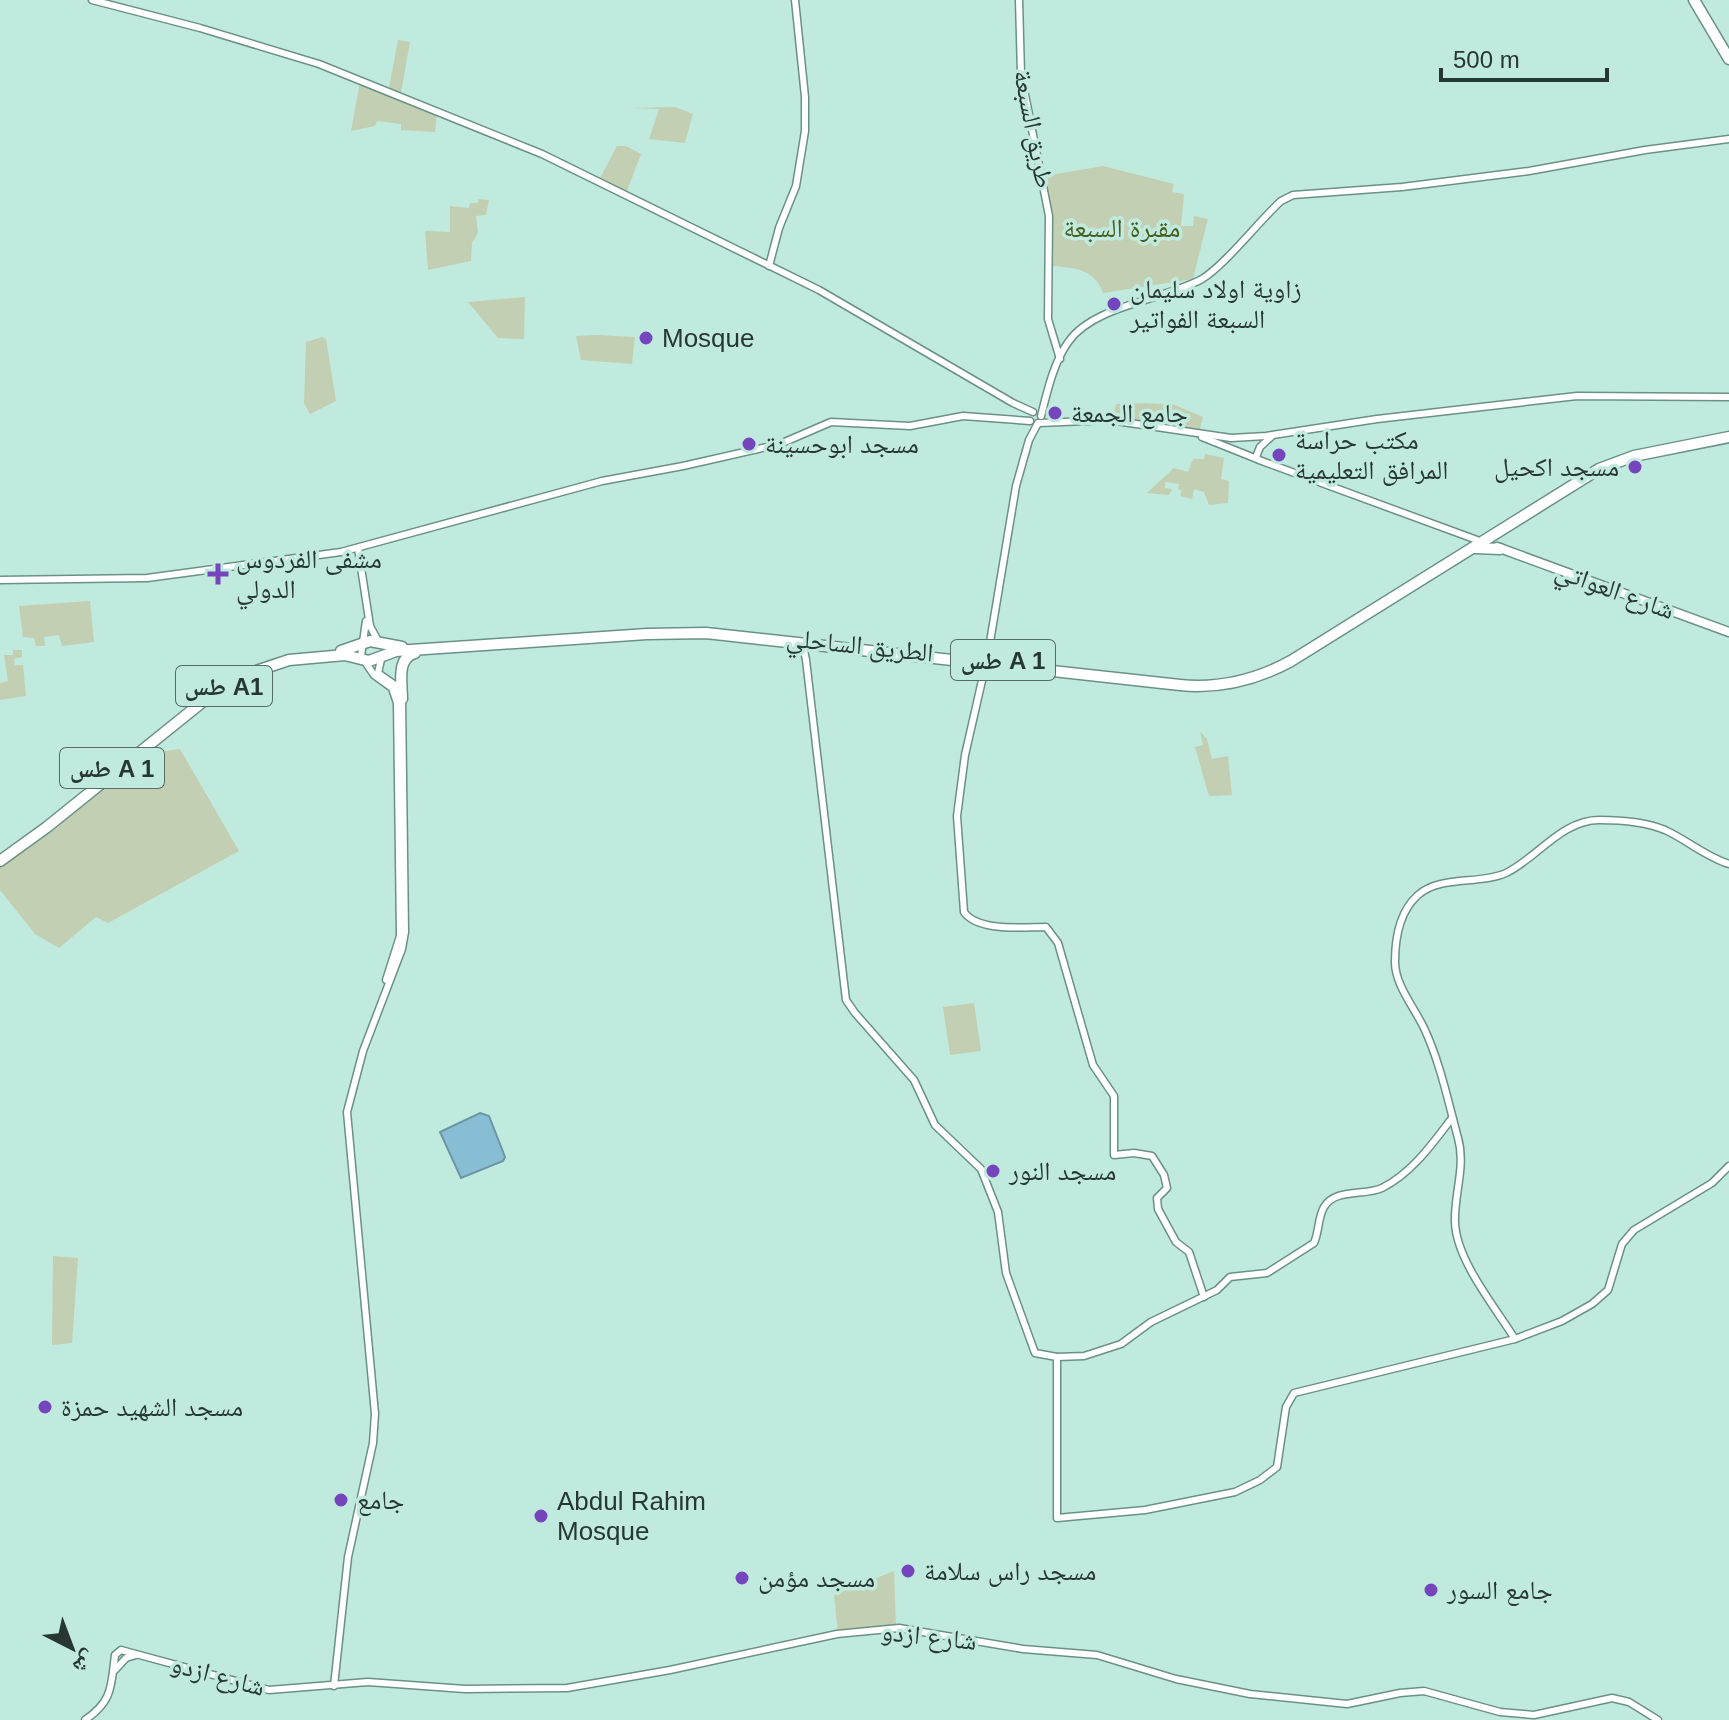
<svg xmlns="http://www.w3.org/2000/svg" width="1729" height="1720" font-family="Helvetica,'Noto Naskh Arabic',sans-serif">
<style>
.green{fill:#c2cfb2}
.water{fill:#88bed4;stroke:#6b96a4;stroke-width:2}
.lines{fill:none;stroke-linecap:round;stroke-linejoin:round}
.secondary-casing{stroke:#6a9186;stroke-width:9}
.primary-casing{stroke:#6a9186;stroke-width:11}
.highway-casing{stroke:#6a9186;stroke-width:13}
.secondary{stroke:#fff;stroke-width:6}
.primary{stroke:#fff;stroke-width:8}
.highway{stroke:#fff;stroke-width:10}
.poi-dot{fill:#7445bd;stroke:#c1eade;stroke-width:3}
.labels{text-anchor:middle;dominant-baseline:central;stroke-width:7;stroke-linejoin:round;paint-order:stroke}
.shield{fill:#c1eade;stroke:#556d66;stroke-width:2}
.shield-label{font-size:24px;font-weight:bold;fill:#273833}
.street-label{font-size:26px;fill:#273833;stroke:#c1eade}
.park-label{font-size:26px;fill:#475e1f;stroke:#c1eade}
.poi-label{font-size:26px;fill:#273833;stroke:#c1eade;text-anchor:start}
</style>
<rect width="100%" height="100%" fill="#c1eade"/>
<g class="green">
<path d="M398 40 410 42 401 93 389 88Z"/>
<path d="M360 82 437 113 435 132 401 130V124L377 121 375 126 351 131Z"/>
<path d="M675 107 693 114 685 143 649 139 659 109 630 108Z"/>
<path d="M617 146H626L641 154 627 191 599 180Z"/>
<path d="M1103 166 1174 184 1172 192 1184 194 1181 226H1193L1194 216 1208 219 1193 279 1103 293C1095 269 1075 268 1052 266L1044 176Z"/>
<path d="M478 199 489 200 486 215 476 216 478 233 472 243 471 261 428 270 425 231 450 232V206L469 208 470 203H478Z"/>
<path d="M525 297 524 339 498 338 468 302Z"/>
<path d="M598 335 635 337 632 364 581 360 576 336Z"/>
<path d="M322 337 326 339 336 401 310 414 304 403 306 342Z"/>
<path d="M1145 403 1175 405 1203 417 1199 432 1113 418 1116 404Z"/>
<path d="M1205 454 1224 458 1221 479 1229 481 1228 503 1209 505 1204 492 1194 489 1192 499 1180 496 1182 491 1178 489 1179 484 1165 482V488L1172 489 1169 495 1147 493 1174 468 1188 472 1193 459H1204Z"/>
<path d="M90 601 94 642 62 646 59 635 44 637 45 646H36L34 638 23 637 19 606Z"/>
<path d="M13 650H22V657L14 659 15 665H23L26 696 0 700V683L8 681 4 655H13Z"/>
<path d="M1200 732 1207 739 1212 759 1228 756 1232 795 1209 796 1195 747 1203 745Z"/>
<path d="M180 749 239 851 108 923 96 917 59 948 35 934 0 890V868L152 753Z"/>
<path d="M974 1003 981 1051 950 1055 943 1007Z"/>
<path d="M53 1256 78 1258 72 1343 52 1345Z"/>
<path d="M894 1571 896 1626 862 1628 838 1633 834 1595Z"/>
</g>
<path class="water" d="M480 1113 489 1116 505 1157 503 1161 461 1178 440 1132Z"/>
<g class="lines">
<g class="secondary-casing">
<g id="secondary">
<path d="M92 0 200 28 319 64 542 154 819 290 1013 403 1033 412"/>
<path d="M1019 0 1021 74 1049 216 1048 319 1060 359"/>
<path d="M769 266 779 228 796 186 805 131V97L795 0"/>
<path d="M1041 416C1047 392 1054 361 1069 341 1095 305 1164 300 1202 279 1225 265 1259 221 1281 201L1293 195 1402 187 1529 171 1645 150 1729 139"/>
<path d="M1039 423 1109 420 1231 438 1266 436 1377 419 1577 396 1729 397"/>
<path d="M1272 436 1260 447 1256 457 1259 460 1477 540"/>
<path d="M1202 437 1257 459"/>
<path d="M358 548 370 626 378 641"/>
<path d="M0 580 147 578 341 552 602 481 683 466 780 444 831 422 910 426 963 416 1030 421"/>
<path d="M366 621 361 656 374 675 392 688 397 703 400 936 386 980"/>
<path d="M799 645 804 650 806 660 846 1000 855 1013 914 1080 935 1125 981 1169 998 1212 1006 1273 1035 1353 1057 1357V1518L1145 1510 1235 1492 1260 1480 1277 1467 1286 1407 1294 1393 1515 1339 1562 1321 1592 1304 1608 1290 1622 1244 1634 1230 1712 1183 1729 1166"/>
<path d="M989 648 1016 486 1029 440 1038 423"/>
<path d="M986 663 965 755 957 816 964 912C978 932 1023 927 1046 927L1058 943 1093 1065 1114 1096V1155L1134 1153 1152 1156 1164 1175 1167 1188 1157 1198 1158 1209 1176 1242 1189 1252 1204 1297"/>
<path d="M1515 1339C1495 1307 1456 1260 1455 1222 1454 1193 1466 1167 1458 1138 1448 1101 1440 1062 1424 1028 1414 1007 1395 985 1395 962 1395 938 1400 911 1418 895 1441 875 1479 885 1506 873 1537 858 1562 820 1599 820 1620 820 1646 822 1665 830 1687 840 1706 857 1729 864"/>
<path d="M1057 1357 1084 1356 1121 1344 1151 1322 1217 1290 1230 1277 1267 1273 1314 1243C1319 1232 1318 1217 1324 1207 1335 1188 1365 1196 1382 1188 1412 1173 1433 1143 1452 1118"/>
<path d="M115 1670 126 1658 136 1655"/>
<path d="M334 1686 348 1557 373 1443 375 1414 347 1112 363 1051 402 949 405 932 402 699 395 685 378 673 382 655"/>
<path d="M85 1720C113 1701 111 1686 115 1655L121 1650 269 1690 368 1682 465 1689 567 1688 670 1670 837 1634 899 1628 1023 1649 1097 1655 1176 1679 1250 1694 1347 1704 1400 1693 1424 1691 1500 1712 1534 1715 1612 1698 1629 1702 1658 1720"/>
</g>
</g>
<g class="primary-casing">
<path id="primary" d="M1497 547 1729 632"/>
</g>
<g class="highway-casing">
<g id="highway">
<path d="M1694 0 1729 59"/>
<path d="M1476 548 1500 549"/>
<path d="M989 646 991 653 1001 660"/>
<path d="M341 651 370 641 402 647"/>
<path d="M970 656 981 653 987 646"/>
<path d="M402 699C402 683 396 658 415 653"/>
<path d="M0 861 47 827 211 695 244 675 289 660 345 655 369 661 396 651 647 634 706 633 1180 685C1220 689 1256 680 1291 661L1599 469 1634 456 1729 437"/>
</g>
</g>
<use href="#secondary" class="secondary"/>
<use href="#primary" class="primary"/>
<use href="#highway" class="highway"/>
</g>
<g class="poi-dot">
<circle cx="1114" cy="304" r="8"/>
<circle cx="646" cy="338" r="8"/>
<circle cx="1055" cy="413" r="8"/>
<circle cx="749" cy="444" r="8"/>
<circle cx="1279" cy="455" r="8"/>
<circle cx="1635" cy="467" r="8"/>
<path d="M214 562h8v8h8v8h-8v8h-8v-8h-8v-8h8z"/>
<circle cx="993" cy="1171" r="8"/>
<circle cx="45" cy="1407" r="8"/>
<circle cx="341" cy="1500" r="8"/>
<circle cx="541" cy="1516" r="8"/>
<circle cx="908" cy="1571" r="8"/>
<circle cx="742" cy="1578" r="8"/>
<circle cx="1431" cy="1590" r="8"/>
</g>
<g class="labels">
<g class="shield">
<rect x="951" y="640" width="104" height="40" rx="6"/>
<rect x="176" y="666" width="96" height="40" rx="6"/>
<rect x="60" y="748" width="104" height="40" rx="6"/>
</g>
<g class="shield-label">
<text x="1003" y="660">طس A 1</text>
<text x="224" y="686">طس A1</text>
<text x="112" y="768">طس A 1</text>
</g>
<g class="street-label">
<text transform="translate(1034 129) rotate(79)">طريق السبعة</text>
<text transform="translate(1615 590) rotate(20)">شارع العواتي</text>
<text transform="translate(860 645) rotate(6)">الطريق الساحلي</text>
<text transform="translate(929 1636) rotate(6)">شارع ازدو</text>
<text transform="translate(218 1675) rotate(15)">شارع ازدو</text>
</g>
<g class="park-label">
<text x="1122" y="228">مقبرة السبعة</text>
</g>
<g class="poi-label">
<text x="1130" y="289">زاوية اولاد سليمان<tspan x="1130" dy="30">السبعة الفواتير</tspan></text>
<text x="662" y="338">Mosque</text>
<text x="1071" y="413">جامع الجمعة</text>
<text x="1295" y="440">مكتب حراسة<tspan x="1295" dy="30">المرافق التعليمية</tspan></text>
<text x="765" y="444">مسجد ابوحسينة</text>
<text x="1619" y="467" text-anchor="end">مسجد اكحيل</text>
<text x="236" y="559">مشفى الفردوس<tspan x="236" dy="30">الدولي</tspan></text>
<text x="1009" y="1171">مسجد النور</text>
<text x="61" y="1407">مسجد الشهيد حمزة</text>
<text x="357" y="1500">جامع</text>
<text x="557" y="1501">Abdul Rahim<tspan x="557" dy="30">Mosque</tspan></text>
<text x="924" y="1571">مسجد راس سلامة</text>
<text x="758" y="1578">مسجد مؤمن</text>
<text x="1447" y="1590">جامع السور</text>
</g>
</g>
<g transform="translate(72 1648) rotate(138)" stroke="#c1eade" stroke-width="6" paint-order="stroke">
<path d="M0-6L14 30L0 20L-14 30Z" fill="#273833"/>
<text y="-12" font-size="22" font-weight="bold" text-anchor="middle" fill="#273833">ش</text>
</g>
<path d="M1441 68v12h166v-12" fill="none" stroke="#273833" stroke-width="4"/>
<text x="1453" y="68" font-size="24" fill="#273833" stroke="#c1eade" stroke-width="6" paint-order="stroke">500 m</text>
</svg>
